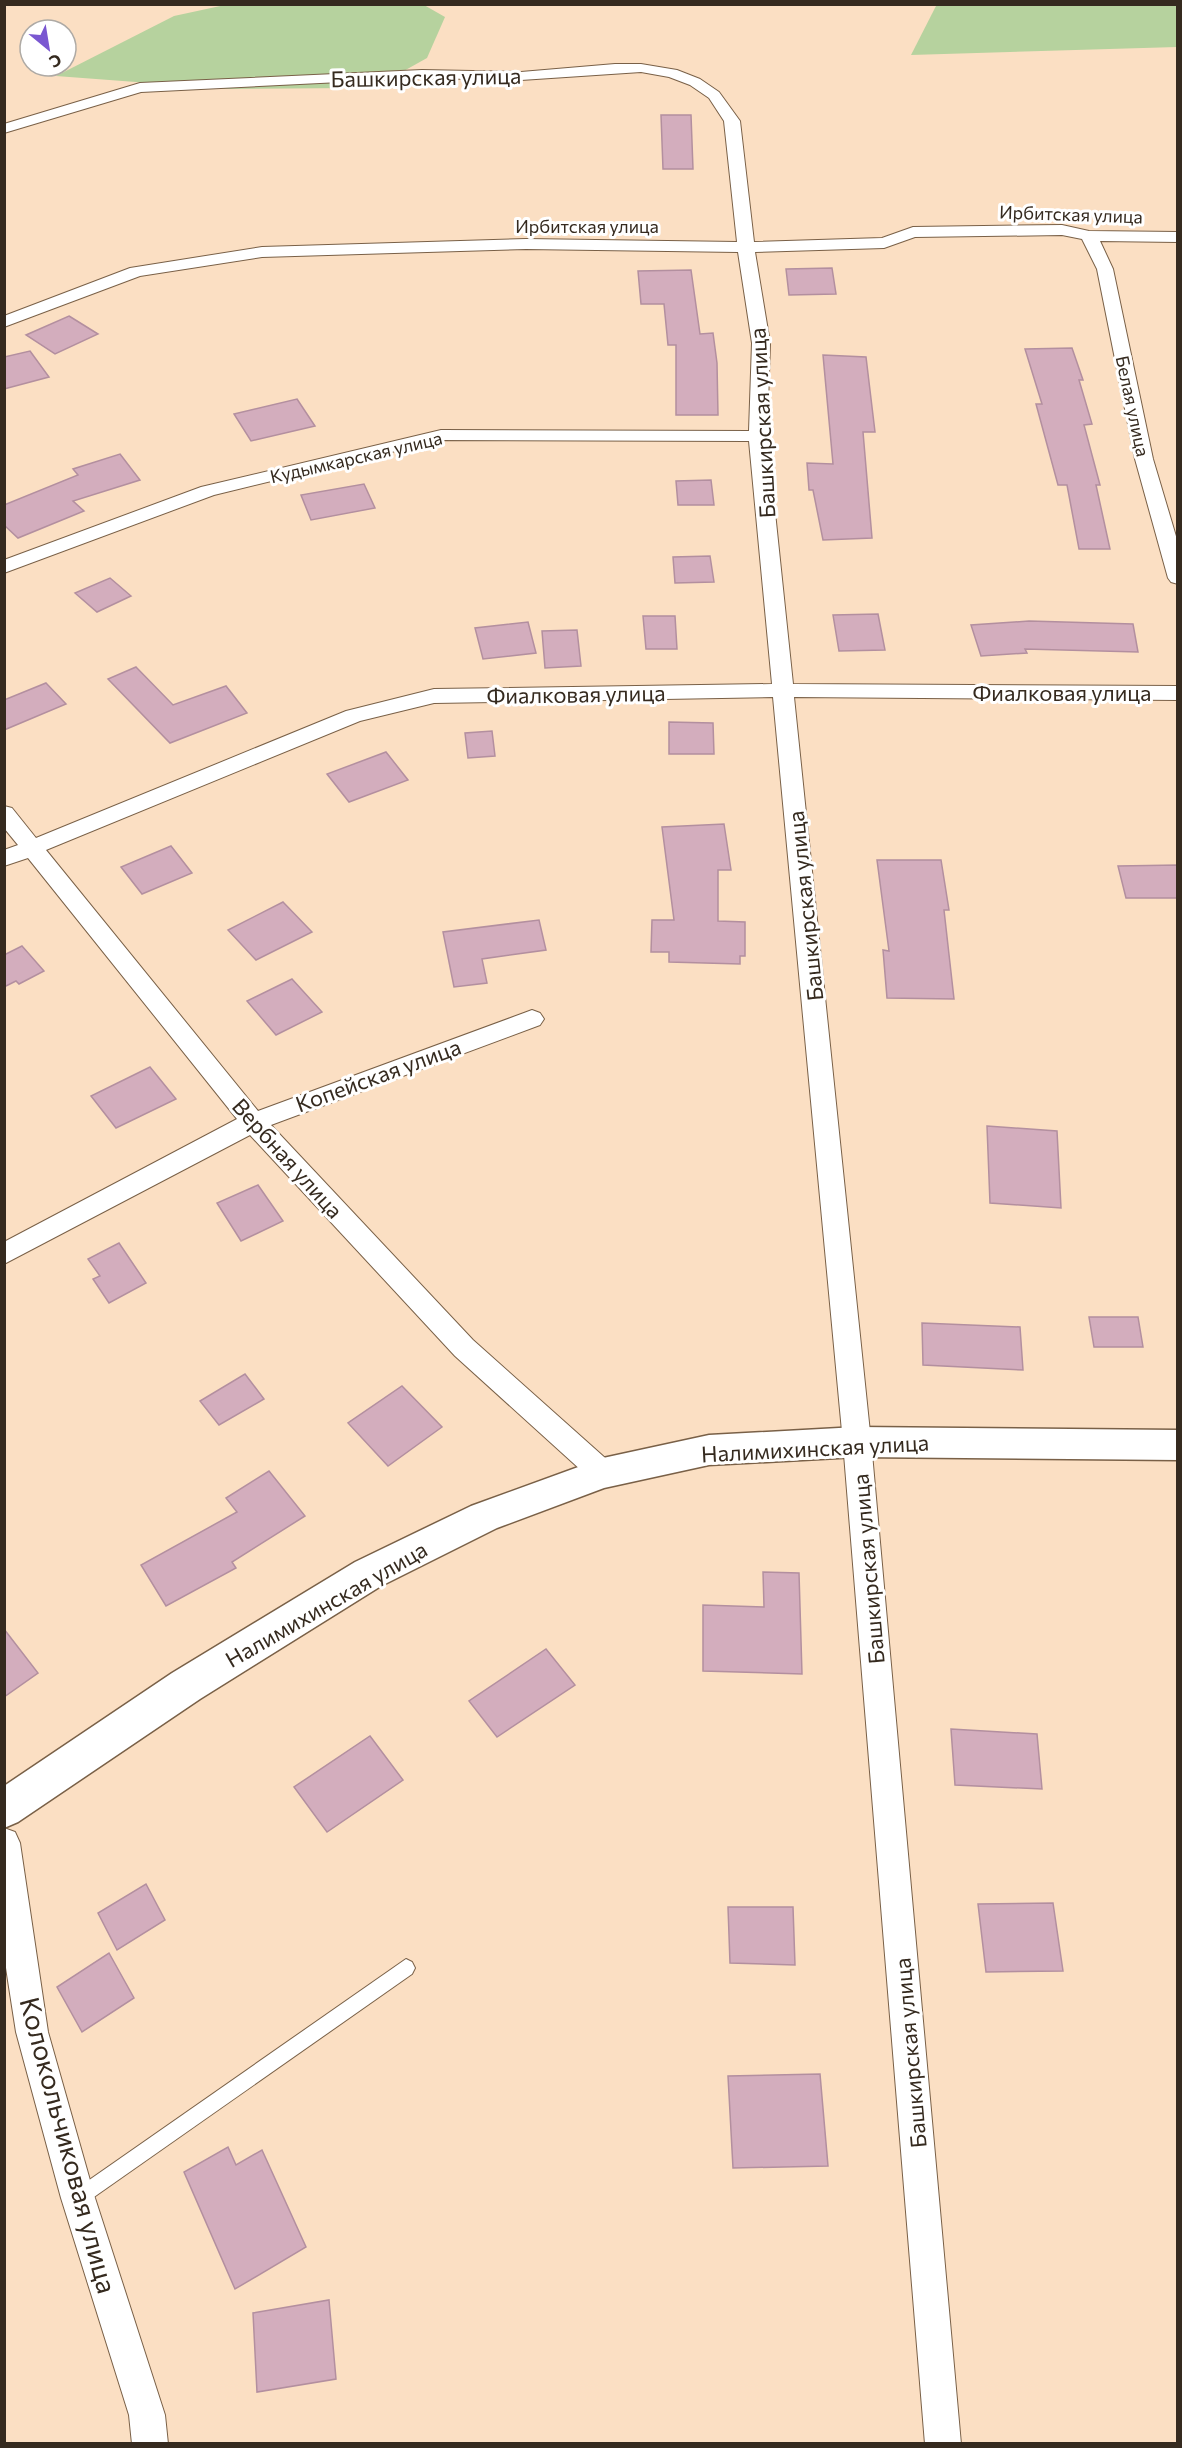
<svg xmlns="http://www.w3.org/2000/svg" width="1182" height="2448" font-family="Commissioner,sans-serif">
<style>
.green{fill:#b6d29e}
.building{fill:#d3adbd;stroke:#b38f9f;stroke-width:1.5}
.lines{fill:none;stroke-linecap:round;stroke-linejoin:round}
.service-casing{stroke:#796047;stroke-width:2}
.minor-casing{stroke:#796047;stroke-width:2}
.tertiary-casing{stroke:#796047;stroke-width:3}
.service{fill:#fff;fill-rule:evenodd}
.minor{fill:#fff;fill-rule:evenodd}
.tertiary{fill:#fff;fill-rule:evenodd}
.labels{text-anchor:middle;dominant-baseline:central;stroke-width:6;stroke-linejoin:round;paint-order:stroke}
.far-street-label{font-size:18px;fill:#352a1f;stroke:#fff}
.street-label{font-size:22px;fill:#352a1f;stroke:#fff}
.near-street-label{font-size:27px;fill:#352a1f;stroke:#fff}
</style>
<rect width="100%" height="100%" fill="#fbdfc3"/>
<g class="green">
<path d="M937 4 1177 5V47L911 55Z"/>
<path d="M225 5H424L445 17 427 58 393 77 352 88 229 89 56 76 174 16Z"/>
</g>
<g class="building">
<path d="M661 115H691L693 169H663Z"/>
<path d="M832 268 836 294 789 295 786 269Z"/>
<path d="M691 270 700 334 713 333 717 363 718 415H676V345H668L664 304H641L638 271Z"/>
<path d="M69 316 98 334 55 354 26 335Z"/>
<path d="M1072 348 1083 380H1079L1092 424 1084 425 1100 485H1096L1110 549H1079L1067 485H1058L1036 404H1042L1025 349Z"/>
<path d="M30 351 49 377 4 389V357Z"/>
<path d="M823 355 866 357 875 432H863L872 538 823 540 813 490H809L807 463 833 464Z"/>
<path d="M297 399 315 426 251 441 234 414Z"/>
<path d="M120 454 140 480 73 501 84 511 18 538 4 525V505L78 475 73 469Z"/>
<path d="M711 480 714 505H678L676 481Z"/>
<path d="M364 484 375 508 311 520 301 495Z"/>
<path d="M710 556 714 582 675 583 673 557Z"/>
<path d="M110 578 131 596 97 612 75 593Z"/>
<path d="M878 614 885 650 839 651 833 615Z"/>
<path d="M643 616H675L677 649H646Z"/>
<path d="M1029 621 1133 624 1138 652 1025 649 1027 653 981 656 971 625Z"/>
<path d="M528 622 536 653 483 659 475 628Z"/>
<path d="M577 630 581 666 545 668 542 631Z"/>
<path d="M136 667 173 705 226 686 247 713 170 743 108 679Z"/>
<path d="M46 683 66 704 4 730V700Z"/>
<path d="M669 722 713 723 714 754H669Z"/>
<path d="M492 731 495 756 468 758 465 733Z"/>
<path d="M386 752 408 780 349 802 327 774Z"/>
<path d="M724 824 731 870H718V921L745 922V956H740V964L669 962V952H651L652 920H674L662 827Z"/>
<path d="M171 846 192 873 142 894 121 867Z"/>
<path d="M877 860H941L949 910H944L954 999 887 998 883 950 889 951Z"/>
<path d="M1178 865V898H1126L1118 866Z"/>
<path d="M283 902 312 932 256 960 228 930Z"/>
<path d="M539 920 546 950 482 959 487 983 454 987 443 932Z"/>
<path d="M22 946 44 971 19 984 16 981 4 987V955Z"/>
<path d="M292 979 322 1012 276 1035 247 1001Z"/>
<path d="M150 1067 176 1099 116 1128 91 1096Z"/>
<path d="M987 1126 1057 1131 1061 1208 990 1203Z"/>
<path d="M258 1185 283 1221 241 1241 217 1203Z"/>
<path d="M119 1243 146 1283 109 1303 93 1279 100 1276 88 1259Z"/>
<path d="M1089 1317H1138L1143 1347H1094Z"/>
<path d="M922 1323 1020 1327 1023 1370 923 1365Z"/>
<path d="M245 1374 264 1399 219 1425 200 1401Z"/>
<path d="M402 1386 442 1427 388 1466 348 1423Z"/>
<path d="M269 1471 305 1516 232 1562 236 1568 166 1606 141 1565 237 1512 226 1498Z"/>
<path d="M763 1572 799 1573 802 1674 703 1671V1605L764 1607Z"/>
<path d="M4 1629 38 1673 4 1697Z"/>
<path d="M546 1649 575 1685 497 1737 469 1701Z"/>
<path d="M951 1729 1037 1734 1042 1789 955 1785Z"/>
<path d="M370 1736 403 1780 327 1832 294 1787Z"/>
<path d="M146 1884 165 1920 117 1950 98 1913Z"/>
<path d="M1053 1903 1063 1971 986 1972 978 1904Z"/>
<path d="M728 1907H793L795 1965 730 1963Z"/>
<path d="M109 1953 134 1998 82 2032 57 1987Z"/>
<path d="M820 2074 828 2166 733 2168 728 2076Z"/>
<path d="M228 2147 236 2165 262 2150 306 2247 235 2289 184 2172Z"/>
<path d="M329 2300 336 2379 257 2392 253 2313Z"/>
</g>
<g class="lines">
<g class="service-casing">
<path id="service" d="M406 1959 412 1962 415 1968 412 1974 84 2204 78 2207 72 2204 69 2198 72 2192Z"/>
</g>
<g class="minor-casing">
<g id="minor">
<path d="M615 64H641L677 70 700 79 719 92 740 121 754 242 882 238 913 227 1062 225 1089 231 1178 232V242L1100 241 1113 269 1153 459 1178 543V584L1171 582 1168 578 1135 459 1097 269 1082 239 1062 235 915 237 884 248 755 252 770 343 767 436 793 684 1178 686V700L794 697 871 1442 961 2444H925L843 1442 773 697 434 703 360 721 46 850 258 1111 524 1013 532 1010 540 1013 544 1019 540 1025 271 1125 473 1340 613 1465 617 1473 613 1481 603 1485 593 1481 455 1356 250 1135 4 1264V1242L237 1119 28 858 4 866V850L18 845 4 828V806L12 808 36 838 346 711 434 689 772 684 749 441 441 440 214 495 4 573V560L201 487 441 430 749 431 752 343 738 252 526 249 262 257 140 276 4 327V316L130 268 262 247 526 239 737 242 724 121 709 98 690 85 669 77 641 72 521 80 422 78 141 92 4 133V124L140 83 422 70 521 72Z"/>
<path d="M4 1828 15 1832 20 1843 48 2032 95 2198 165 2415 168 2444H132L129 2415 61 2198 16 2032 4 1955Z"/>
</g>
</g>
<g class="tertiary-casing">
<path id="tertiary" d="M857 1427 1178 1430V1460L857 1457 709 1465 604 1488 497 1528 381 1586 200 1699 18 1822 4 1828V1786L172 1673 355 1562 471 1506 603 1458 709 1435Z"/>
</g>
<use href="#service" class="service"/>
<use href="#minor" class="minor"/>
<use href="#tertiary" class="tertiary"/>
</g>
<g class="labels">
<g class="far-street-label">
<text transform="translate(1071 214) rotate(2)">Ирбитская улица</text>
<text x="587" y="226">Ирбитская улица</text>
<text transform="translate(1133 406) rotate(78)">Белая улица</text>
<text transform="translate(356 457) rotate(-13)">Кудымкарская улица</text>
</g>
<g class="street-label">
<text transform="translate(426 77) rotate(-1)">Башкирская улица</text>
<text transform="translate(762 423) rotate(-93)">Башкирская улица</text>
<text x="1062" y="692">Фиалковая улица</text>
<text transform="translate(576 694) rotate(-1)">Фиалковая улица</text>
<text transform="translate(805 906) rotate(-96)">Башкирская улица</text>
<text transform="translate(378 1075) rotate(-20)">Копейская улица</text>
<text transform="translate(288 1158) rotate(48)">Вербная улица</text>
<text transform="translate(815 1448) rotate(-3)">Налимихинская улица</text>
<text transform="translate(868 1569) rotate(-95)">Башкирская улица</text>
<text transform="translate(326 1604) rotate(-30)">Налимихинская улица</text>
<text transform="translate(910 2053) rotate(-95)">Башкирская улица</text>
</g>
<g class="near-street-label">
<text transform="translate(69 2145) rotate(75)">Колокольчиковая улица</text>
</g>
</g>
<rect width="1182" height="2448" fill="none" stroke="#352a1f" stroke-width="12"/>
<g transform="translate(48 48) rotate(150)"><circle r="28" fill="#ffffff" stroke="#aeaaa5" stroke-width="1.5"/>
<path d="M0-4.5L10 22L0 15L-10 22Z" fill="#7a57d1"/>
<text y="-9" font-size="16" font-weight="bold" text-anchor="middle" fill="#352a1f">С</text>
</g>
</svg>
